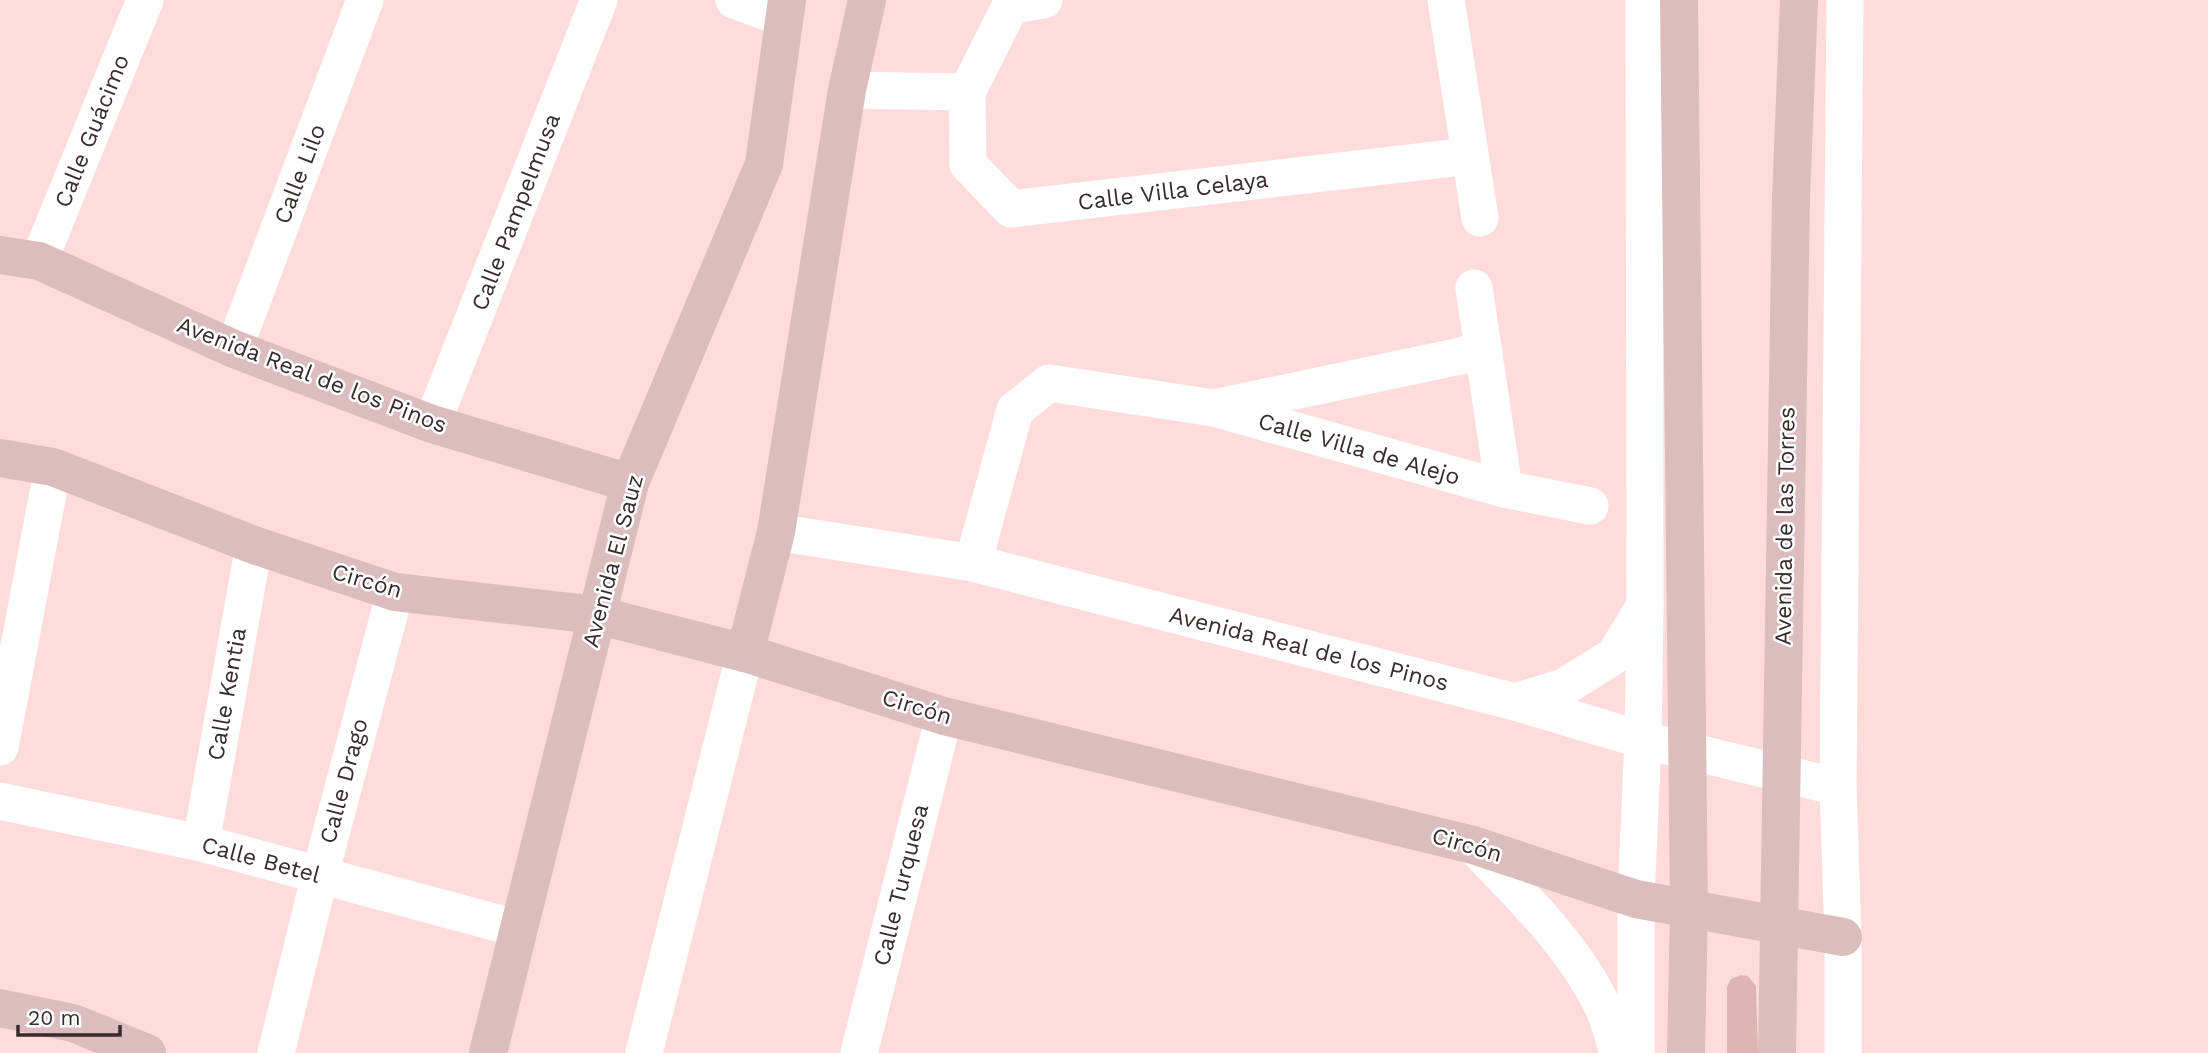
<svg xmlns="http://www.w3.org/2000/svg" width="2208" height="1053" font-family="'Work Sans',sans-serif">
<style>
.green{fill:#dfb4b5}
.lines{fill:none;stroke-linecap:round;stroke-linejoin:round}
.minor{stroke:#fff;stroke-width:37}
.major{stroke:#dcbdbe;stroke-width:38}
.labels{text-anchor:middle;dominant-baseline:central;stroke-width:5;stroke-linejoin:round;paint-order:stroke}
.street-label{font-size:23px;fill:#382b2b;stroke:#fff}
</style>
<rect width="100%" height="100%" fill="#fedcdc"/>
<path class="green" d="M1741 975 1748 976 1756 986 1758 1053H1727V987L1731 979Z"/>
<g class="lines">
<g class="minor">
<path d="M734 0 783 18"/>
<path d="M1044 0 1011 5 967 92 968 164 1011 209 1470 156"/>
<path d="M1446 0 1480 218"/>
<path d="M847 90 967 92"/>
<path d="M39 261 145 0"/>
<path d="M1474 288 1504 489"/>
<path d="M234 349 365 0"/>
<path d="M1218 407 1484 351"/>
<path d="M432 424 599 0"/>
<path d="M776 532 973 563 1515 702 1643 740 1838 787"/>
<path d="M973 563 1015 410 1049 383 1214 408 1504 489 1590 506"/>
<path d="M1515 702 1564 687 1614 656 1645 606"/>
<path d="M0 747 53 467"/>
<path d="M0 801 201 843 520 929"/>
<path d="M201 843 254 545"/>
<path d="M1473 845C1520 895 1573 944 1603 1007 1610 1022 1613 1038 1618 1053"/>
<path d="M276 1053 320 875 395 592"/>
<path d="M644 1053 745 653"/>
<path d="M859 1053 944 716"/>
<path d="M1636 1053V899L1643 740 1645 606 1644 0"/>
<path d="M1843 1053V937L1838 787 1845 0"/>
</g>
<g class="major">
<path d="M1679 0 1689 909 1686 1053"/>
<path d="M0 255 39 261 234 349 432 424 630 483"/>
<path d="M0 458 53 467 254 545 395 592 597 615 745 653 944 716 1473 845 1636 899 1843 937"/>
<path d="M745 653 776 532 847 90 867 0"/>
<path d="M0 1008 73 1023 147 1053"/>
<path d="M488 1053 630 483 764 164 787 0"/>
<path d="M1777 1053 1791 198 1799 0"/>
</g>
</g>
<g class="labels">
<g class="street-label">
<text transform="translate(92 131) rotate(-68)">Calle Guácimo</text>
<text transform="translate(300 174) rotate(-69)">Calle Lilo</text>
<text transform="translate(1173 191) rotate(-7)">Calle Villa Celaya</text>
<text transform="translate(516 212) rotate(-69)">Calle Pampelmusa</text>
<text transform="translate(312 375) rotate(21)">Avenida Real de los Pinos</text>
<text transform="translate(1359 449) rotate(16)">Calle Villa de Alejo</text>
<text transform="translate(1785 526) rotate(-89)">Avenida de las Torres</text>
<text transform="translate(613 561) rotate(-75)">Avenida El Sauz</text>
<text transform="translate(367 581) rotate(16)">Circón</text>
<text transform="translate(1309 649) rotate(14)">Avenida Real de los Pinos</text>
<text transform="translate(227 694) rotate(-80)">Calle Kentia</text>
<text transform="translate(917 707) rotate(17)">Circón</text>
<text transform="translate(344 781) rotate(-75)">Calle Drago</text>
<text transform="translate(1467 845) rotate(16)">Circón</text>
<text transform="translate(261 860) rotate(15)">Calle Betel</text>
<text transform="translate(901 885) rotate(-76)">Calle Turquesa</text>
</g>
</g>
<path d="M18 1025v10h102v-10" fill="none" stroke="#382b2b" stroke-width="3.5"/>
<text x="28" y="1025" font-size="21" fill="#382b2b" stroke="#ffffff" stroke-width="5" paint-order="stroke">20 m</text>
</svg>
